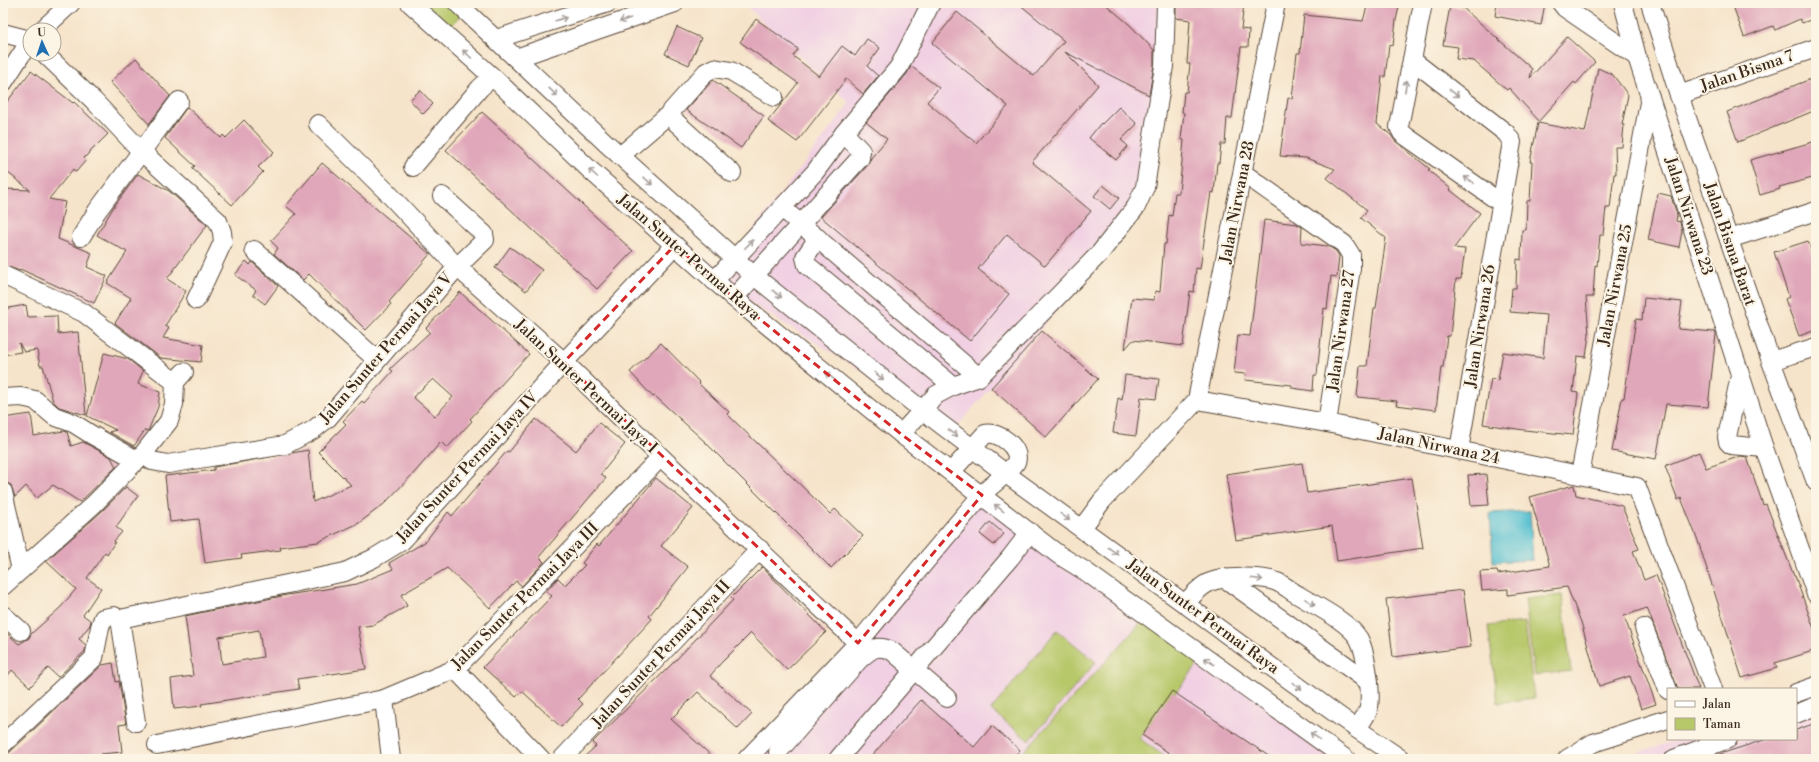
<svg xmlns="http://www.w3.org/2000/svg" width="1819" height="762" font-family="'Libre Bodoni',serif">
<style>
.built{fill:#f1d0e3}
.green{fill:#b7c86b;stroke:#797944}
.water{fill:#55c0d1;stroke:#487578}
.building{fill:#e0a7ba;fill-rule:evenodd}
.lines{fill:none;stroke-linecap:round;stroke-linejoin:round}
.minor-casing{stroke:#574638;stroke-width:20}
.minor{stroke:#fff;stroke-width:18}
.oneway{stroke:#a79f9a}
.marked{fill:none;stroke:#d62828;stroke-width:3;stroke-dasharray:8 5;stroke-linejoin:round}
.labels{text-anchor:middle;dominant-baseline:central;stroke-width:4;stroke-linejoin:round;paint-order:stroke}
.street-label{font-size:16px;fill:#3b2a1e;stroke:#fcf5e5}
</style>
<rect width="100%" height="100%" fill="#fcf5e5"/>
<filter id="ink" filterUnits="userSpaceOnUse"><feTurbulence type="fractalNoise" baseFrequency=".025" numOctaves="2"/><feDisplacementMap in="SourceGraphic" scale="8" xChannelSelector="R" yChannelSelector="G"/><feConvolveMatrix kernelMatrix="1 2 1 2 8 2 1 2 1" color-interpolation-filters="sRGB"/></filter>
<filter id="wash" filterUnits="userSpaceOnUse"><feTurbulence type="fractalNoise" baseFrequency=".012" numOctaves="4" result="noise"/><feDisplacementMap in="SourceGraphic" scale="16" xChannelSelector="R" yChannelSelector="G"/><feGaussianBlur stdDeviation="0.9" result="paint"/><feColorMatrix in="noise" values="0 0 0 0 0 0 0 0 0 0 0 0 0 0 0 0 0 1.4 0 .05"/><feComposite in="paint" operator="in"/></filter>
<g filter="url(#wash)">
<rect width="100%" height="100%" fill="#f6e4ca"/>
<g class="built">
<path d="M743 3H1173L1138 215 956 428 714 281 850 103Z"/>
<path d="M981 495 1347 759H747Z"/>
<path d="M1816 700V759H1618L1680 739H1796V705Z"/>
</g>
<g class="green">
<path d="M424 3H447L460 15 451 27Z"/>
<path d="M1562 595 1571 671 1534 675 1525 599Z"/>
<path d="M1147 616 1204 657 1139 738 1168 759H1017Z"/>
<path d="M1525 622 1534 698 1498 703 1488 626Z"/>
<path d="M1057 630 1096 662 1029 741 991 710Z"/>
</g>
<path class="water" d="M1530 511 1533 560 1493 562 1490 513Z"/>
<g id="blocks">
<g class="building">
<path d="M1018 3H1104L1130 25 1154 50V65L1149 95 1065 52 1098 85 1032 162 1091 211 1045 266 1007 234 978 269 1009 294 970 341 821 217 868 165 871 158 887 139 866 122 907 74 911 66 939 88 927 102 976 143 1008 106 932 43 957 12 1034 76 1064 41Z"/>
<path d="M1176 3H1244L1241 29 1249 30 1248 47H1241L1232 118H1227L1225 144H1221L1219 163H1217L1214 193 1211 192 1200 269 1196 268 1194 292 1190 291 1183 346 1133 340 1125 349 1132 298 1154 300 1155 291 1160 292 1164 244H1166L1169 215 1172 216 1175 193H1179L1184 140 1181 139 1184 113 1182 112 1184 92H1187L1190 64H1187L1190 20 1176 18Z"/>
<path d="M1368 3H1400L1396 20 1393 46 1389 45 1385 77 1382 76 1377 124 1391 135 1395 141 1430 169 1428 170 1451 189 1450 190 1480 213 1454 248 1465 249 1461 279H1456L1450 336H1447L1443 367H1441L1436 410 1396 405 1397 401 1357 397 1360 366H1367L1374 308H1376L1386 238 1361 218 1367 210 1327 178 1335 169 1306 158 1280 156 1288 98 1292 99 1297 53H1300L1304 15 1363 21Z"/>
<path d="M1497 3H1545L1541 25 1495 16Z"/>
<path d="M1732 3H1816V18L1802 23 1800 19 1775 30 1773 26 1744 37Z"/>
<path d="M1450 6 1463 8 1532 69 1530 78 1567 37 1595 62 1576 84 1574 82 1539 121 1509 88 1507 90 1474 61 1456 59 1458 47 1443 45Z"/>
<path d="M756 19 798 49 793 56 819 76 842 46 855 56 867 39 880 48 867 66 878 76 863 94 846 79 797 142 768 121 798 83 740 42Z"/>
<path d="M677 27 701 38 689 65 665 54Z"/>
<path d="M136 58 170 96 149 124 110 82Z"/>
<path d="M1598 68 1613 75 1628 95 1622 125H1624L1622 147H1615L1616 174H1614L1610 208H1606L1603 235H1600L1597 266 1595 265 1593 297H1586L1589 335 1586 357 1577 356 1573 392 1578 393 1573 435 1524 430 1483 424 1491 379 1498 380 1503 352 1543 358 1547 315 1510 312 1512 288H1516L1517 259 1521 260 1522 230H1526L1527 201H1530L1532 162H1530L1538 123 1585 132Z"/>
<path d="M31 71 73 103 74 102 108 134 84 158 86 160 76 172 73 169 49 199 65 202 58 239 92 253 87 267 107 276 94 303 20 269V271L3 265V189L30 190 3 169V107Z"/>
<path d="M1816 77V110L1738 142 1727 112Z"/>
<path d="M713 80 764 116 741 148 686 110Z"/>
<path d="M420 90 433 104 423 114 410 100Z"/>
<path d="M187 107 221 138 223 135 226 138 244 120 274 152 258 167 263 172 232 205 192 168 195 166 165 138Z"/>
<path d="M1119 107 1137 124 1121 140 1128 146 1116 160 1089 138 1101 123 1102 124Z"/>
<path d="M482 112 633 251 597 289 446 150Z"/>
<path d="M1816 141V177L1779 187 1780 189 1760 195 1750 160Z"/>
<path d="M322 163 430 254 389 302 391 304 366 330 309 274 303 280 274 254 278 248 271 241 296 214 286 206Z"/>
<path d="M138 174 169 191 207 225 167 279 186 291 165 326 169 328 163 338 203 345 201 362 161 358 115 323 131 298 107 283 127 252 97 235 113 208Z"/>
<path d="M1103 185 1119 198 1110 209 1094 196Z"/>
<path d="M1658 193 1671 196 1677 215 1676 221 1680 222 1682 231 1679 247 1648 240Z"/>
<path d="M1264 220 1297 224 1302 227 1301 243 1328 246 1336 251 1339 256 1337 277 1331 276 1327 309 1324 308 1317 375H1314L1313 391 1292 388V385L1245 380 1246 374 1234 373 1238 335 1250 336Z"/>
<path d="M1808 241 1816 263V330L1799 336 1785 299 1789 297 1774 252Z"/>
<path d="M510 247 542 270 526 291 495 268Z"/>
<path d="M246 261 250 265 252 262 278 286 265 304 253 295 256 290 235 275Z"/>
<path d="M460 292 529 354 470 419 472 421 447 448 441 442 415 472 384 504 359 523 318 542 280 547 281 550 241 555 242 558 205 563 199 519 170 522 165 476 214 470V467L308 450 313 502 351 485 318 452 346 424 343 421 362 401 364 403 393 371 390 369 430 332 426 328ZM433 379 453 397 435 416 413 397Z"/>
<path d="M1644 298 1682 302 1678 329 1715 332 1716 334 1708 407 1666 404 1656 459 1612 451 1622 398H1624L1636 319 1642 320Z"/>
<path d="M26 305 28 317 57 316 58 334 78 332 86 415 59 407 53 401 43 366H40L37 350 24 352 19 343 21 352 3 355V309Z"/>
<path d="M1042 331 1098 379 1046 437 991 388Z"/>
<path d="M661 343 700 383 699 384 729 412 727 414 814 498 830 514 835 509 863 536 831 568 704 441 655 396 653 397 630 372Z"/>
<path d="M104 353 128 359 143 371 138 384 160 392 158 407 148 431 145 430 134 446 109 432 116 430 87 416Z"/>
<path d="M1125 375 1159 379 1156 399 1141 397 1136 436 1113 433 1118 398 1122 400Z"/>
<path d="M31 414 34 436 64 431 67 432 71 446 83 442 111 457 116 467 80 502 53 485 37 498 26 486 15 497 11 485 5 482 3 418Z"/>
<path d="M536 419 576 451 599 423 625 444 601 474 606 478 539 557 544 562 522 586 516 581 490 608 447 568 401 595 407 606 373 625 358 627 366 669 297 679 299 689 201 704 202 706 174 709 171 679 193 676 185 616 287 595 357 584 393 569 389 563 425 542 448 512 452 516 507 451 509 452ZM259 630 263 657 222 664 219 637Z"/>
<path d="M1699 452 1706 468 1741 456 1747 457 1763 505 1766 504 1794 576H1795L1816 634V650L1775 663 1777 668 1742 678 1697 538 1681 498 1678 500 1665 466Z"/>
<path d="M1302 463 1307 493 1412 478 1423 548 1337 561 1332 526 1236 540 1226 474Z"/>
<path d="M1486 474 1489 505 1471 506 1468 475Z"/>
<path d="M656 478 693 508 661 546 688 567 649 616 652 619 578 699 583 704 561 727 522 691 516 697 483 667 552 596 546 591 558 578 565 585 585 565 582 563 597 544 599 546Z"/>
<path d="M1574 485 1576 495 1622 506 1639 549 1633 551 1644 580 1656 575 1699 689H1678L1647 608 1624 616 1656 704 1641 709 1630 676 1599 686 1581 622 1567 587 1508 595V589L1482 591 1480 572 1497 571 1498 574 1550 566 1530 497Z"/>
<path d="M126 487 138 496 116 527 122 532 114 541 115 542 107 554 105 552 87 578 101 588 83 615 91 621 90 625 79 639 86 645 85 651 58 677 48 668 30 687 12 670 3 681V630L19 644 29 638 31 634 61 607 76 589 46 561 101 512Z"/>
<path d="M990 522 1004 534 994 545 980 534Z"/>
<path d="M762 567 826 632 787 670 751 633 721 663 710 676 752 714 738 729 698 692 671 719 715 759H654L649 754 644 759H582L596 746 592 743 675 661 733 600 731 598Z"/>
<path d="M1463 590 1471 647 1393 657 1386 599Z"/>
<path d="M113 663 116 682 119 681 126 724 119 725 122 752 101 754 105 759H3V754L10 752 102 665Z"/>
<path d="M1172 691 1273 759H1178L1142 735Z"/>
<path d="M921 700 974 747 992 726 1020 750 1012 759H869Z"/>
<path d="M1816 723V759H1714V756L1767 739H1796V730Z"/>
</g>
</g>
</g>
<g filter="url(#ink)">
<use href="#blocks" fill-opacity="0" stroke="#574638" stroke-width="1"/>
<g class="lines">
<g class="minor-casing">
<g id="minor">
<path d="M410 3 496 80 589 169 734 298 901 434 1059 555 1085 571 1346 759"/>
<path d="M457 3 606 143 753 275 922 410 1005 473 1357 729 1401 759"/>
<path d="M1423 3 1399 127 1402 133 1407 137 1501 203"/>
<path d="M1561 3 1565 8 1637 57"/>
<path d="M1623 3 1637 57 1764 448 1816 594"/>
<path d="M1650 3 1679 95 1771 361 1816 482"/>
<path d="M42 30 71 3"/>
<path d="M3 33 30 40"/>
<path d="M496 39 608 3"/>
<path d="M45 54 94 101 141 151 218 221 222 232 223 242 196 300"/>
<path d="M516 58 675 3"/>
<path d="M1412 60 1506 133 1512 142 1459 450"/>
<path d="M3 83 30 41"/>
<path d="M1679 95 1816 48"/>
<path d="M668 115 732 173"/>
<path d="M318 124 387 192 457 267 564 362 661 457 858 643 747 759"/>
<path d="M620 156 668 115 706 72 714 68 731 71 774 97"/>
<path d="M413 167 480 88 492 77"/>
<path d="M1243 173 1344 244 1351 255V268L1327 423"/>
<path d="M782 208 979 377"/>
<path d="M81 237 97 211 179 101"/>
<path d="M818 238 805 257 807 265 953 386"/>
<path d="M1729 239 1816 211"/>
<path d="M254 250 377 360"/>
<path d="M3 275 84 313 175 382 184 372"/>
<path d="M714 281 815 172 844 133 899 67 931 3"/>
<path d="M734 298 860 158 861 151 844 133"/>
<path d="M1771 361 1816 347"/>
<path d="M1740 376 1727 437 1728 442 1731 445 1764 448"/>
<path d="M175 382 174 404 169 421 143 454 152 461 168 464 285 445 313 430 328 418 457 267 485 240 484 234 442 196"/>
<path d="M3 398 21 397 35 400 54 416 73 423 92 435 137 460"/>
<path d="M1197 400 1327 423 1637 487 1713 689"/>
<path d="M1197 400 1276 3"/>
<path d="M901 434 936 395 953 386 979 377 1100 253 1136 207 1145 187 1157 111 1164 66 1166 3"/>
<path d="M1580 475 1650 97"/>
<path d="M3 492 21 570"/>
<path d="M1082 528 1102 501 1197 400"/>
<path d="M1224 578 1369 682"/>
<path d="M3 586 94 504 143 454"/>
<path d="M1185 603C1192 597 1199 587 1208 583 1222 576 1262 576 1277 582 1284 585 1291 591 1298 595 1316 606 1348 621 1359 639 1366 653 1373 696 1368 711 1365 717 1360 724 1357 729"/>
<path d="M3 615 21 631"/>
<path d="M1644 628 1668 690"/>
<path d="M858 643C899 594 939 544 981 496 989 486 1010 473 1016 462 1022 448 997 430 985 434L951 472"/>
<path d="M455 669 541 759"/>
<path d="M1796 693 1816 686"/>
<path d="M384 699 391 759"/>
<path d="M1796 714 1816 706"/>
<path d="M136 722 120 619 345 572 374 558 402 541 564 362 675 245"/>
<path d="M3 744 92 660 94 658 100 627 103 618 114 616 120 619"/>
<path d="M157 745 384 699 455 669 661 457"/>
<path d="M778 752 859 660C871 649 876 644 892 651L947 698"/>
<path d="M562 759 760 549"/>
<path d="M838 759 1010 558 1030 532"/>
<path d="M1567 759 1593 743 1668 719"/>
<path d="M1674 759 1728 739"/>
</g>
</g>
<use href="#minor" class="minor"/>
</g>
<defs><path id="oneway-shaft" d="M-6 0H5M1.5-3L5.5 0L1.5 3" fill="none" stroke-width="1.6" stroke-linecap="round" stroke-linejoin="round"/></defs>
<g class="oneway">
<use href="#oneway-shaft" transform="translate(561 19) rotate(-17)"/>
<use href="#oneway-shaft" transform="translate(625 20) rotate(161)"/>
<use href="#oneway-shaft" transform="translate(467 54) rotate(-138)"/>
<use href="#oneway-shaft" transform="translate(1406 86) rotate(-79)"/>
<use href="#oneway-shaft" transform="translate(553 92) rotate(44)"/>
<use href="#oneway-shaft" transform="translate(1454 93) rotate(38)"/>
<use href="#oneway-shaft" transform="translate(593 173) rotate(-138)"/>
<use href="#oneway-shaft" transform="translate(1469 180) rotate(-145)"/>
<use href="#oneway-shaft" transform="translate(648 181) rotate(42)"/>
<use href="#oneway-shaft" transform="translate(749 244) rotate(-46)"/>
<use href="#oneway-shaft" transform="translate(777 294) rotate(39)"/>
<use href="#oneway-shaft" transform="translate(830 376) rotate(-141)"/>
<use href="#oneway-shaft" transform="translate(879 376) rotate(39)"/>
<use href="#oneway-shaft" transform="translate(953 433) rotate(37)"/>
<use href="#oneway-shaft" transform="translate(999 508) rotate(-142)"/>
<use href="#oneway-shaft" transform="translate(1065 517) rotate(36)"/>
<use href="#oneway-shaft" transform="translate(1113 551) rotate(36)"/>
<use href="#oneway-shaft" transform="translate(1257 579) rotate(7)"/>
<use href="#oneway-shaft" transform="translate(1310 602) rotate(31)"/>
<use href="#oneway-shaft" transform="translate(1209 661) rotate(-144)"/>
<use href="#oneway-shaft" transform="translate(1297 686) rotate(36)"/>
<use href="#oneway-shaft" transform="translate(1315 736) rotate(-144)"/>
</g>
</g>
<path class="marked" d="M675 245 734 298 901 434 982 495 858 643 564 362Z"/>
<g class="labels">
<g class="street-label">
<text transform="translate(1747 71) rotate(-19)">Jalan Bisma 7</text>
<text transform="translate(1237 202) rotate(-79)">Jalan Nirwana 28</text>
<text transform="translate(1689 216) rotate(72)">Jalan Nirwana 23</text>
<text transform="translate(1730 244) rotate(71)">Jalan Bisma Barat</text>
<text transform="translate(689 257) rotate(41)">Jalan Sunter Permai Raya</text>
<text transform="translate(1615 285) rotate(-79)">Jalan Nirwana 25</text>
<text transform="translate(1480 326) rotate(-81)">Jalan Nirwana 26</text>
<text transform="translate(1341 331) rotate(-82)">Jalan Nirwana 27</text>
<text transform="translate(386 348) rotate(-49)">Jalan Sunter Permai Jaya V</text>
<text transform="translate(586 386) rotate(43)">Jalan Sunter Permai Jaya I</text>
<text transform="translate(1439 446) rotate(12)">Jalan Nirwana 24</text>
<text transform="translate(467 467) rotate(-47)">Jalan Sunter Permai Jaya IV</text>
<text transform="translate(525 596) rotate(-45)">Jalan Sunter Permai Jaya III</text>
<text transform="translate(1203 616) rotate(36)">Jalan Sunter Permai Raya</text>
<text transform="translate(661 654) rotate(-47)">Jalan Sunter Permai Jaya II</text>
</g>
</g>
<rect width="1819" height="762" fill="none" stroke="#fcf5e5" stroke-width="16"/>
<rect x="1667" y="688" width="130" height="52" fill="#fcf5e5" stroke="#afa495"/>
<rect x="1675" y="701" width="20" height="6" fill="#ffffff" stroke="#afa495"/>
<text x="1703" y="708" font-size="12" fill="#3b2a1e">Jalan</text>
<rect x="1675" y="718" width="20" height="12" fill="#b7c86b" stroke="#afa495"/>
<text x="1703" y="728" font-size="12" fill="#3b2a1e">Taman</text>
<g transform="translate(42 42) rotate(357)"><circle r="19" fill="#fcf5e5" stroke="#afa495"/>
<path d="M0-3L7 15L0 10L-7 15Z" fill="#1f6fb2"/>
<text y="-6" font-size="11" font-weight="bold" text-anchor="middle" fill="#3b2a1e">U</text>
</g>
</svg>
